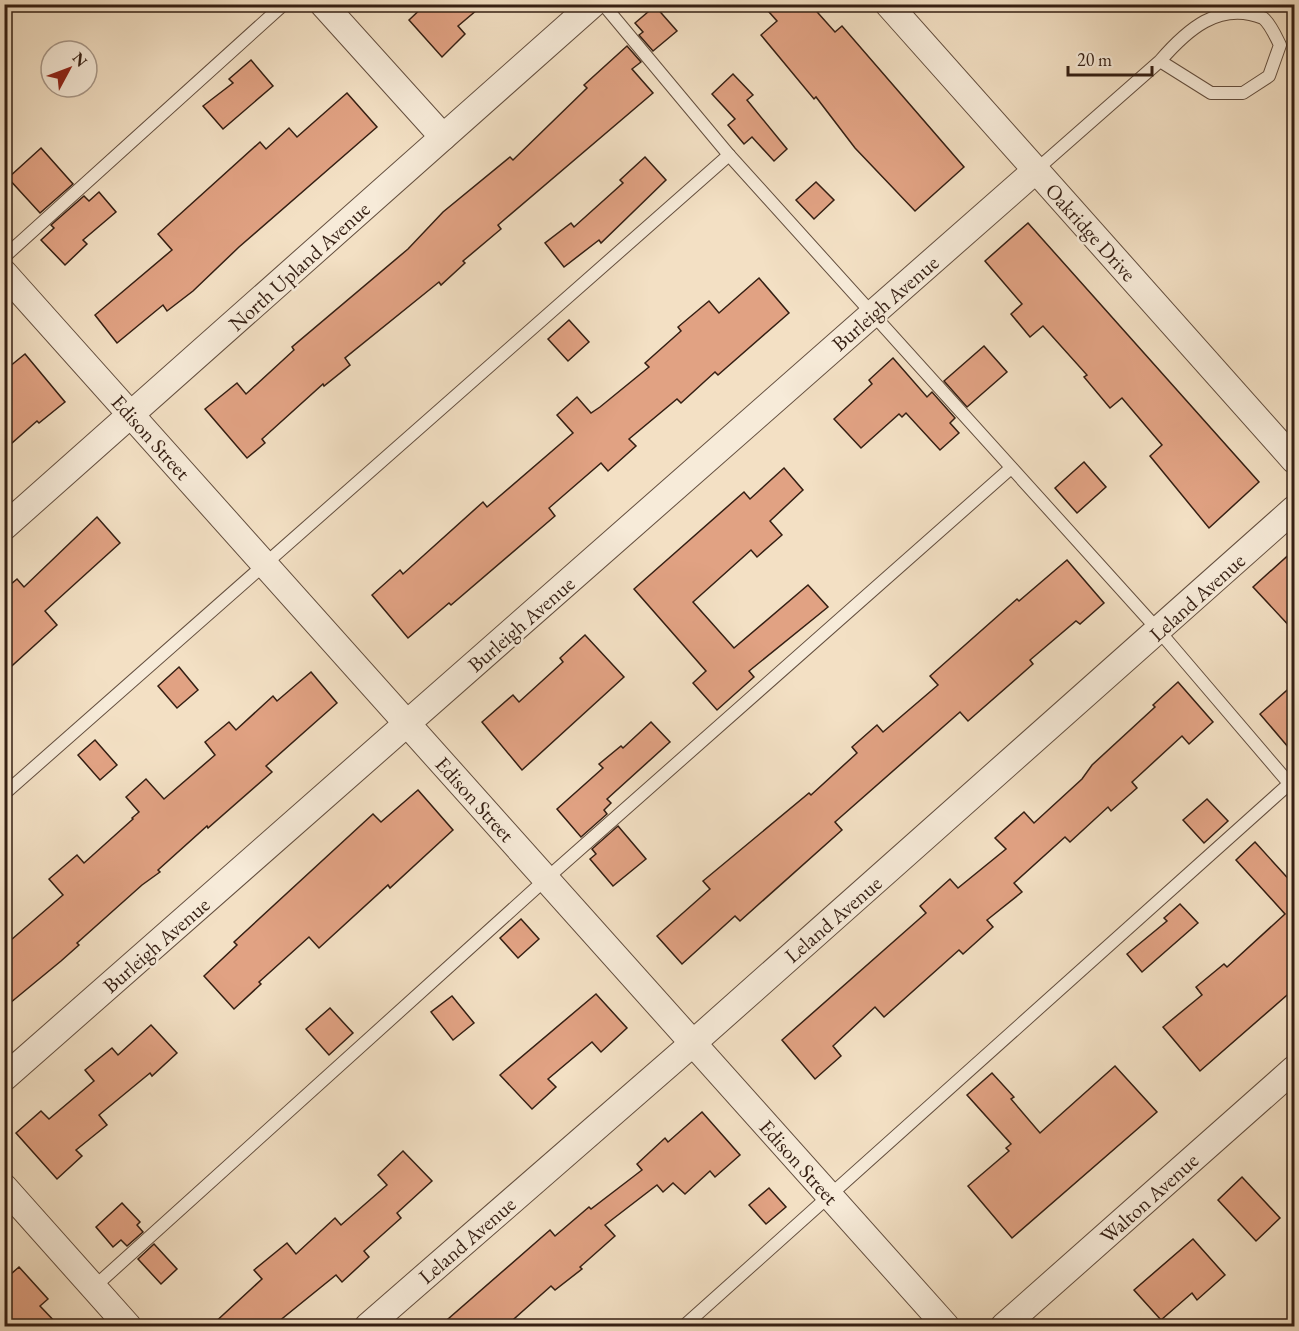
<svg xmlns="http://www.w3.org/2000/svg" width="1299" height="1331" font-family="'EB Garamond',serif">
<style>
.building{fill:#e1a283;stroke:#351f13;stroke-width:1.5}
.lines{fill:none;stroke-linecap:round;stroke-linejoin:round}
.service-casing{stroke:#644f3f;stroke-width:14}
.minor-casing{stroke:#644f3f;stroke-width:28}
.service{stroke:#f7ebd9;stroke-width:12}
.minor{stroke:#f7ebd9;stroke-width:26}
.labels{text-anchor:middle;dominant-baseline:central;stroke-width:5;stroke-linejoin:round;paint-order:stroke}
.street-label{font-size:21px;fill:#351f13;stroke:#f7ebd9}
</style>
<rect width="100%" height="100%" fill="#f3e0c4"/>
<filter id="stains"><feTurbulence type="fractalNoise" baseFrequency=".00333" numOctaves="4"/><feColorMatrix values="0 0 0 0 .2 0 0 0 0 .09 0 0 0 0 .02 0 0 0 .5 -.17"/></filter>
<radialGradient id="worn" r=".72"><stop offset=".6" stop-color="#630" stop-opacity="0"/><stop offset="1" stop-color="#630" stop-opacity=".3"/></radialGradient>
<g class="building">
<path d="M426 4H484L458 26 465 34 442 57 409 20Z"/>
<path d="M762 4H810L835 32 842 26 964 167 915 211 855 148 816 97 814 99 761 35 777 21Z"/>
<path d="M655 6 677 31 653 51 639 35 643 32 635 23Z"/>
<path d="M627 46 641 62 632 69 653 93 498 225 501 229 463 261 465 263 441 285 439 282 345 358 350 365 324 386 323 384 262 439 265 443 247 458 205 409 237 383 246 394 294 350 292 347 408 249 443 212 510 157 513 160 587 88 584 85Z"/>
<path d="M251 60 273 86 223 129 203 106 233 83 229 79Z"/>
<path d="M733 74 753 95 747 100 787 149 774 161 752 137 744 144 728 125 735 119 712 94Z"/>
<path d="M347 93 377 127 239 247 193 291 167 311 163 305 117 343 95 315 172 250 158 234 260 142 266 149 289 128 297 137Z"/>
<path d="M41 148 73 184 40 213 8 178Z"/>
<path d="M645 157 666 180 601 243 599 240 564 267 545 243 571 223 574 227 623 183 620 180Z"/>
<path d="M816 182 834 200 814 219 796 200Z"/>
<path d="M99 192 116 212 83 240 87 244 65 265 41 240 54 228 51 225 84 196 89 201Z"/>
<path d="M1028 223 1259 482 1209 528 1150 456 1162 445 1122 398 1110 408 1084 377 1087 375 1043 326 1030 337 1011 314 1022 304 985 261Z"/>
<path d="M759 278 789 313 718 375 715 372 681 403 677 399 629 439 636 446 608 471 601 463 549 508 555 516 451 605 449 603 408 638 372 595 400 570 403 574 483 502 487 507 573 433 557 415 577 397 591 413 600 407 649 367 645 363 681 331 678 327 709 301 719 313Z"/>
<path d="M569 320 589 342 568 361 548 339Z"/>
<path d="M984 346 1007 372 967 407 944 381Z"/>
<path d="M25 354 65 402 39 423 37 421 4 450V371Z"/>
<path d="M893 358 927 397 932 392 955 418 950 423 959 433 940 450 906 413 902 417 899 414 861 448 834 419 872 384 869 380Z"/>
<path d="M1084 462 1106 487 1077 513 1055 488Z"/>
<path d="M784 468 803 490 770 521 782 535 757 557 751 550 693 602 734 648 808 585 828 607 749 671 754 677 717 710 693 683 706 671 634 589 744 492 750 499Z"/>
<path d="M97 517 120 543 45 611 57 625 4 673V590L17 579 24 587Z"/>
<path d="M1294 550V631L1253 587Z"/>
<path d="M1067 560 1104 603 1080 624 1076 621 1030 660 1033 664 968 721 960 712 835 822 842 830 740 921 735 916 682 964 657 936 710 889 703 881 809 793 811 795 857 753 852 747 877 725 883 732 938 685 930 676 1017 599 1019 601Z"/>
<path d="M585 635 624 677 522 770 482 722 513 695 519 702 563 662 560 658Z"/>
<path d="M179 667 198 690 177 708 158 686Z"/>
<path d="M311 672 337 703 266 766 272 772 208 828 207 826 158 870 160 872 142 885 77 943 79 945 61 961 4 1008V946L63 895 49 879 77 855 84 863 133 819 132 818 139 812 126 797 146 779 164 799 215 755 205 742 229 722 236 730 273 696 277 701Z"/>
<path d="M1178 682 1213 722 1189 744 1182 736 1132 782 1137 788 1111 811 1108 807 1070 842 1065 837 1014 883 1022 892 987 920 993 927 963 954 959 950 884 1017 875 1007 833 1046 841 1056 815 1079 782 1040 926 913 920 906 950 879 958 888 1006 849 995 838 1024 812 1034 823 1082 779 1092 765 1155 707 1153 705Z"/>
<path d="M1294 684V754L1260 714Z"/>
<path d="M651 722 670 742 607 799 611 803 604 810 607 814 581 837 557 809 603 768 599 764 621 746 623 748Z"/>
<path d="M95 740 117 765 100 780 78 755Z"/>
<path d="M418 790 453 830 390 888 388 885 319 948 309 937 259 982 261 984 234 1009 204 976 237 945 234 942 373 814 381 822Z"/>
<path d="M1207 799 1228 821 1204 843 1183 820Z"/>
<path d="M618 826 646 859 613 886 590 859 596 854 592 849Z"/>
<path d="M1255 842 1294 885V989L1200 1071 1163 1027 1202 995 1196 987 1224 964 1227 967 1285 914 1236 860Z"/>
<path d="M1180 904 1198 923 1142 972 1127 954 1167 921 1164 918Z"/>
<path d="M521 919 539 939 518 958 500 938Z"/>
<path d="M596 994 627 1028 601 1052 592 1042 548 1079 556 1087 532 1109 500 1075Z"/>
<path d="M452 996 474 1023 453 1040 431 1012Z"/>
<path d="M330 1008 353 1033 329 1055 306 1029Z"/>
<path d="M151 1025 177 1053 152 1076 150 1073 99 1115 107 1125 76 1150 82 1156 57 1179 16 1133 41 1111 49 1119 94 1081 85 1070 112 1048 118 1055Z"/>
<path d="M1115 1066 1157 1112 1012 1238 968 1186 1009 1151 1006 1148 1011 1144 967 1095 992 1073 1014 1097 1011 1099 1040 1133Z"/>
<path d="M702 1112 740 1155 715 1177 710 1171 685 1194 673 1183 663 1192 657 1185 605 1225 615 1236 580 1267 582 1269 555 1290 551 1286 506 1326H440L550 1230 555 1236 589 1207 591 1209 642 1170 637 1164 665 1138 668 1142Z"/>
<path d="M403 1151 432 1181 397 1213 401 1218 364 1251 369 1257 342 1282 336 1275 273 1326H211L262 1279 254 1270 287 1243 296 1254 335 1218 341 1225 387 1185 378 1175Z"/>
<path d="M1242 1177 1280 1218 1256 1241 1218 1200Z"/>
<path d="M769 1188 786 1207 766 1224 749 1205Z"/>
<path d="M122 1203 140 1222 137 1225 143 1232 127 1246 121 1240 113 1247 96 1227Z"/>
<path d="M1193 1239 1225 1275 1197 1300 1192 1293 1161 1320 1134 1290Z"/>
<path d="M154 1244 177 1269 161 1284 138 1259Z"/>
<path d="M19 1267 48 1299 40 1306 59 1326H14L4 1316V1280Z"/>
</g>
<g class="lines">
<g class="service-casing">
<g id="service">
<path d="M603 4 729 155 1159 631 1294 789"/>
<path d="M1036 170 1160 61 1211 93H1243L1269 76 1280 45C1276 37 1270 23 1263 18 1219 0 1186 31 1160 61"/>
<path d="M4 257 284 4"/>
<path d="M4 794 729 155"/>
<path d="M93 1288 546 879 1011 468"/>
<path d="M684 1326 1289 784"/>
</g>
</g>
<g class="minor-casing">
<g id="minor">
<path d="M323 4 443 137"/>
<path d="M888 4 1294 460"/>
<path d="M4 273 946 1326"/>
<path d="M4 527 593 4"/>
<path d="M4 1078 1036 170"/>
<path d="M4 1187 128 1326"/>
<path d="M368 1326 692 1044 1294 509"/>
<path d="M1004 1326 1294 1069"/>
</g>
</g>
<use href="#service" class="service"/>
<use href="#minor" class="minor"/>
</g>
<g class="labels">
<g class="street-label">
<text transform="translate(1091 232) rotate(48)">Oakridge Drive</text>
<text transform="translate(299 266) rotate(-42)">North Upland Avenue</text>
<text transform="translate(885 303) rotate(-41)">Burleigh Avenue</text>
<text transform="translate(151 437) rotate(48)">Edison Street</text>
<text transform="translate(1197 597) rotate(-42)">Leland Avenue</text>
<text transform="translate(521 624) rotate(-41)">Burleigh Avenue</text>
<text transform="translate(475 799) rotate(48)">Edison Street</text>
<text transform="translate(833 919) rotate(-41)">Leland Avenue</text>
<text transform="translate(156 945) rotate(-41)">Burleigh Avenue</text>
<text transform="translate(799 1162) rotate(48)">Edison Street</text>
<text transform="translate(1149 1198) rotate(-42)">Walton Avenue</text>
<text transform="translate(467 1240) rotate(-41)">Leland Avenue</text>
</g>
</g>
<rect width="1299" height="1331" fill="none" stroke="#f3e0c4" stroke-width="24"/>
<rect x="6" y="6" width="1287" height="1319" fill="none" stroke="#351f13" stroke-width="3"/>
<rect x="12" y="12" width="1275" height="1307" fill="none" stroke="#351f13" stroke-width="1.5"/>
<g transform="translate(69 69) rotate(49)"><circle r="28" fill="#f7ebd9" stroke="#a9998a" stroke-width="1.5"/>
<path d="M0-4.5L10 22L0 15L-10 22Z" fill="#8f2418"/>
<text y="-9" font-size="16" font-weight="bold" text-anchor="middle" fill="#351f13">N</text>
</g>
<path d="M1068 66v9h84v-9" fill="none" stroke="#351f13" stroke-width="3"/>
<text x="1077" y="66" font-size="18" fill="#351f13" stroke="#f7ebd9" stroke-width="4.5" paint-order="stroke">20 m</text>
<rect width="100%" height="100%" filter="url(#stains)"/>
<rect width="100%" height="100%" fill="url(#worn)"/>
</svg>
